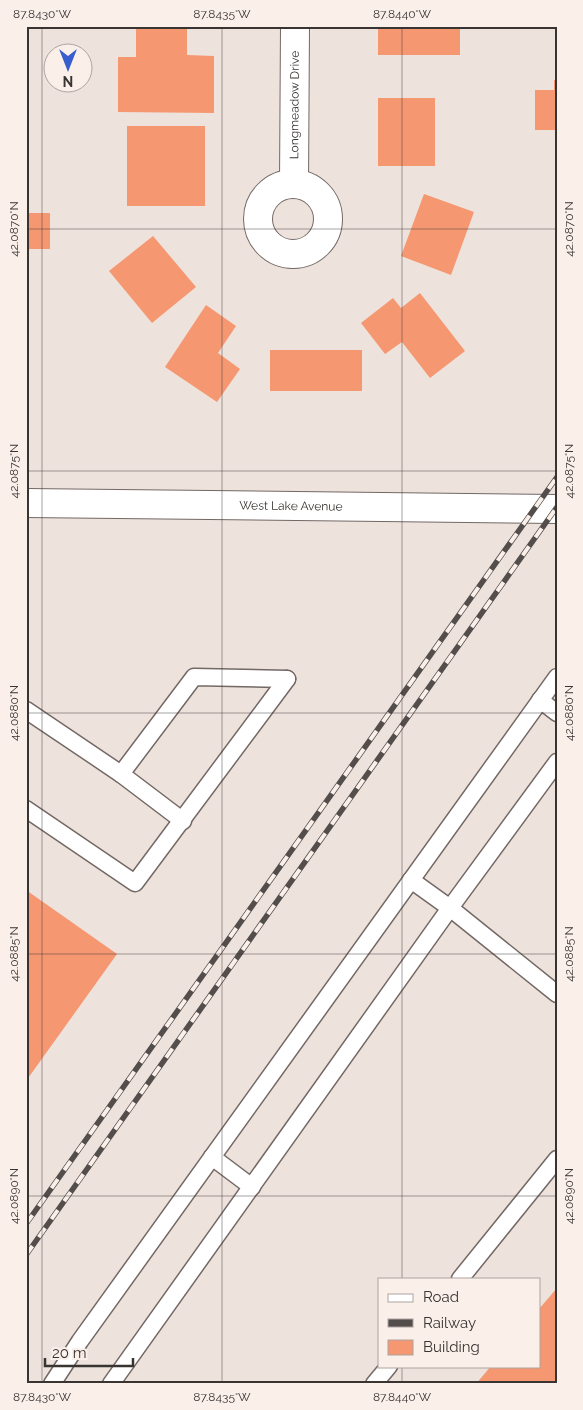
<svg xmlns="http://www.w3.org/2000/svg" width="583" height="1410" font-family="Raleway,sans-serif">
<style>
.building{fill:#f59770}
.lines{fill:none;stroke-linecap:round;stroke-linejoin:round}
.lane-casing{stroke:#736864;stroke-width:19}
.street-casing{stroke:#736864;stroke-width:30}
.secondary-casing{stroke:#736864;stroke-width:30}
.lane{stroke:#fff;stroke-width:16}
.street{stroke:#fff;stroke-width:28}
.secondary{stroke:#fff;stroke-width:28}
.rail-casing{stroke:#534e4b;stroke-width:5.5}
.rail{stroke:#fbefea;stroke-width:4;stroke-dasharray:11;stroke-linecap:butt}
.ticks{fill:none;stroke:#383432;stroke-width:1;stroke-opacity:0.45}
.labels{text-anchor:middle;dominant-baseline:central;stroke-width:4;stroke-linejoin:round;paint-order:stroke}
.street-label{font-size:12px;fill:#383432;stroke:#fbefea}
.neatline{fill:none;stroke:#383432;stroke-width:2}
.ticks-label{font-size:12px;text-anchor:middle;fill:#383432}
</style>
<rect width="100%" height="100%" fill="#eee2dd"/>
<g class="building">
<rect x="378" y="26" width="82" height="29"/>
<path d="M136 29H187V55L214 56V113L118 112V57H136Z"/>
<path d="M554 80H557V130H535V90H554Z"/>
<rect x="378" y="98" width="57" height="68"/>
<rect x="127" y="126" width="78" height="80"/>
<path d="M424 194 474 212 451 275 401 256Z"/>
<rect x="26" y="213" width="24" height="36"/>
<path d="M153 236 196 287 152 323 109 271Z"/>
<path d="M420 293 465 351 430 378 402 342 385 354 361 323 393 298 401 308Z"/>
<path d="M206 305 236 326 218 353 240 369 217 402 165 367Z"/>
<rect x="270" y="350" width="92" height="41"/>
<path d="M26 890 117 954 26 1081Z"/>
<path d="M557 1288V1384H476L491 1366H539V1309Z"/>
</g>
<g class="lines">
<g class="lane-casing">
<g id="lane">
<path d="M540 700 557 713"/>
<path d="M26 710 121 774 194 677 287 679"/>
<path d="M121 774 183 821"/>
<path d="M26 809 135 883 287 679"/>
<path d="M411 880 450 908 557 762"/>
<path d="M212 1157 252 1187"/>
<path d="M460 1279 557 1159"/>
<path d="M52 1384 80 1341 557 677"/>
<path d="M111 1384 450 908 557 994"/>
<path d="M374 1384 389 1366"/>
</g>
</g>
<g class="street-casing">
<g id="street">
<path id="s1" d="M294 184 295 26"/>
<circle cx="293" cy="219" r="35"/>
</g>
</g>
<g class="secondary-casing">
<g id="secondary">
<path id="s2" d="M26 503 557 509"/>
</g>
</g>
<use href="#lane" class="lane"/>
<use href="#street" class="street"/>
<use href="#secondary" class="secondary"/>
<g class="rail-casing">
<g id="rail">
<path d="M26 1224 557 477"/>
<path d="M26 1255 557 507"/>
</g>
</g>
<use href="#rail" class="rail"/>
</g>
<path class="ticks" d="M42 26V1384M222 26V1384M402 26V1279M26 229H557M26 471H557M26 713H557M26 954H557M26 1196H557M402 1366V1384"/>
<g class="labels">
<g class="street-label">
<text stroke="none"><textPath href="#s1" startOffset="79">Longmeadow Drive</textPath></text>
<text stroke="none"><textPath href="#s2" startOffset="265">West Lake Avenue</textPath></text>
</g>
</g>
<rect width="583" height="1410" fill="none" stroke="#fbefea" stroke-width="55"/>
<rect x="378" y="1278" width="162" height="90" fill="#fbefea" stroke="#ada4a0"/>
<rect x="388" y="1294" width="25" height="8" fill="#ffffff" stroke="#ada4a0"/>
<text x="423" y="1302" font-size="15" fill="#383432">Road</text>
<rect x="388" y="1319" width="25" height="8" fill="#534e4b" stroke="#ada4a0"/>
<text x="423" y="1328" font-size="15" fill="#383432">Railway</text>
<rect x="388" y="1340" width="25" height="15" fill="#f59770" stroke="#ada4a0"/>
<text x="423" y="1352" font-size="15" fill="#383432">Building</text>
<g transform="translate(68 68) rotate(180)"><circle r="24" fill="#fbefea" stroke="#ada4a0"/>
<path d="M0-4L9 19L0 12L-9 19Z" fill="#375dce"/>
<text y="-8" font-size="14" font-weight="bold" text-anchor="middle" fill="#383432">N</text>
</g>
<path d="M45 1358v8h88v-8" fill="none" stroke="#383432" stroke-width="2.5"/>
<text x="52" y="1358" font-size="15" fill="#383432" stroke="#fbefea" stroke-width="4" paint-order="stroke">20 m</text>
<rect x="28" y="28" width="528" height="1354" class="neatline"/>
<g class="ticks-label">
<text x="42" y="18">87.8430°W</text>
<text x="222" y="18">87.8435°W</text>
<text x="402" y="18">87.8440°W</text>
<text transform="translate(569 229) rotate(-90)" y="4">42.0870°N</text>
<text transform="translate(14 229) rotate(-90)" y="4">42.0870°N</text>
<text transform="translate(569 471) rotate(-90)" y="4">42.0875°N</text>
<text transform="translate(14 471) rotate(-90)" y="4">42.0875°N</text>
<text transform="translate(14 713) rotate(-90)" y="4">42.0880°N</text>
<text transform="translate(569 713) rotate(-90)" y="4">42.0880°N</text>
<text transform="translate(14 954) rotate(-90)" y="4">42.0885°N</text>
<text transform="translate(569 954) rotate(-90)" y="4">42.0885°N</text>
<text transform="translate(14 1196) rotate(-90)" y="4">42.0890°N</text>
<text transform="translate(569 1196) rotate(-90)" y="4">42.0890°N</text>
<text x="42" y="1401">87.8430°W</text>
<text x="222" y="1401">87.8435°W</text>
<text x="402" y="1401">87.8440°W</text>
</g>
</svg>
